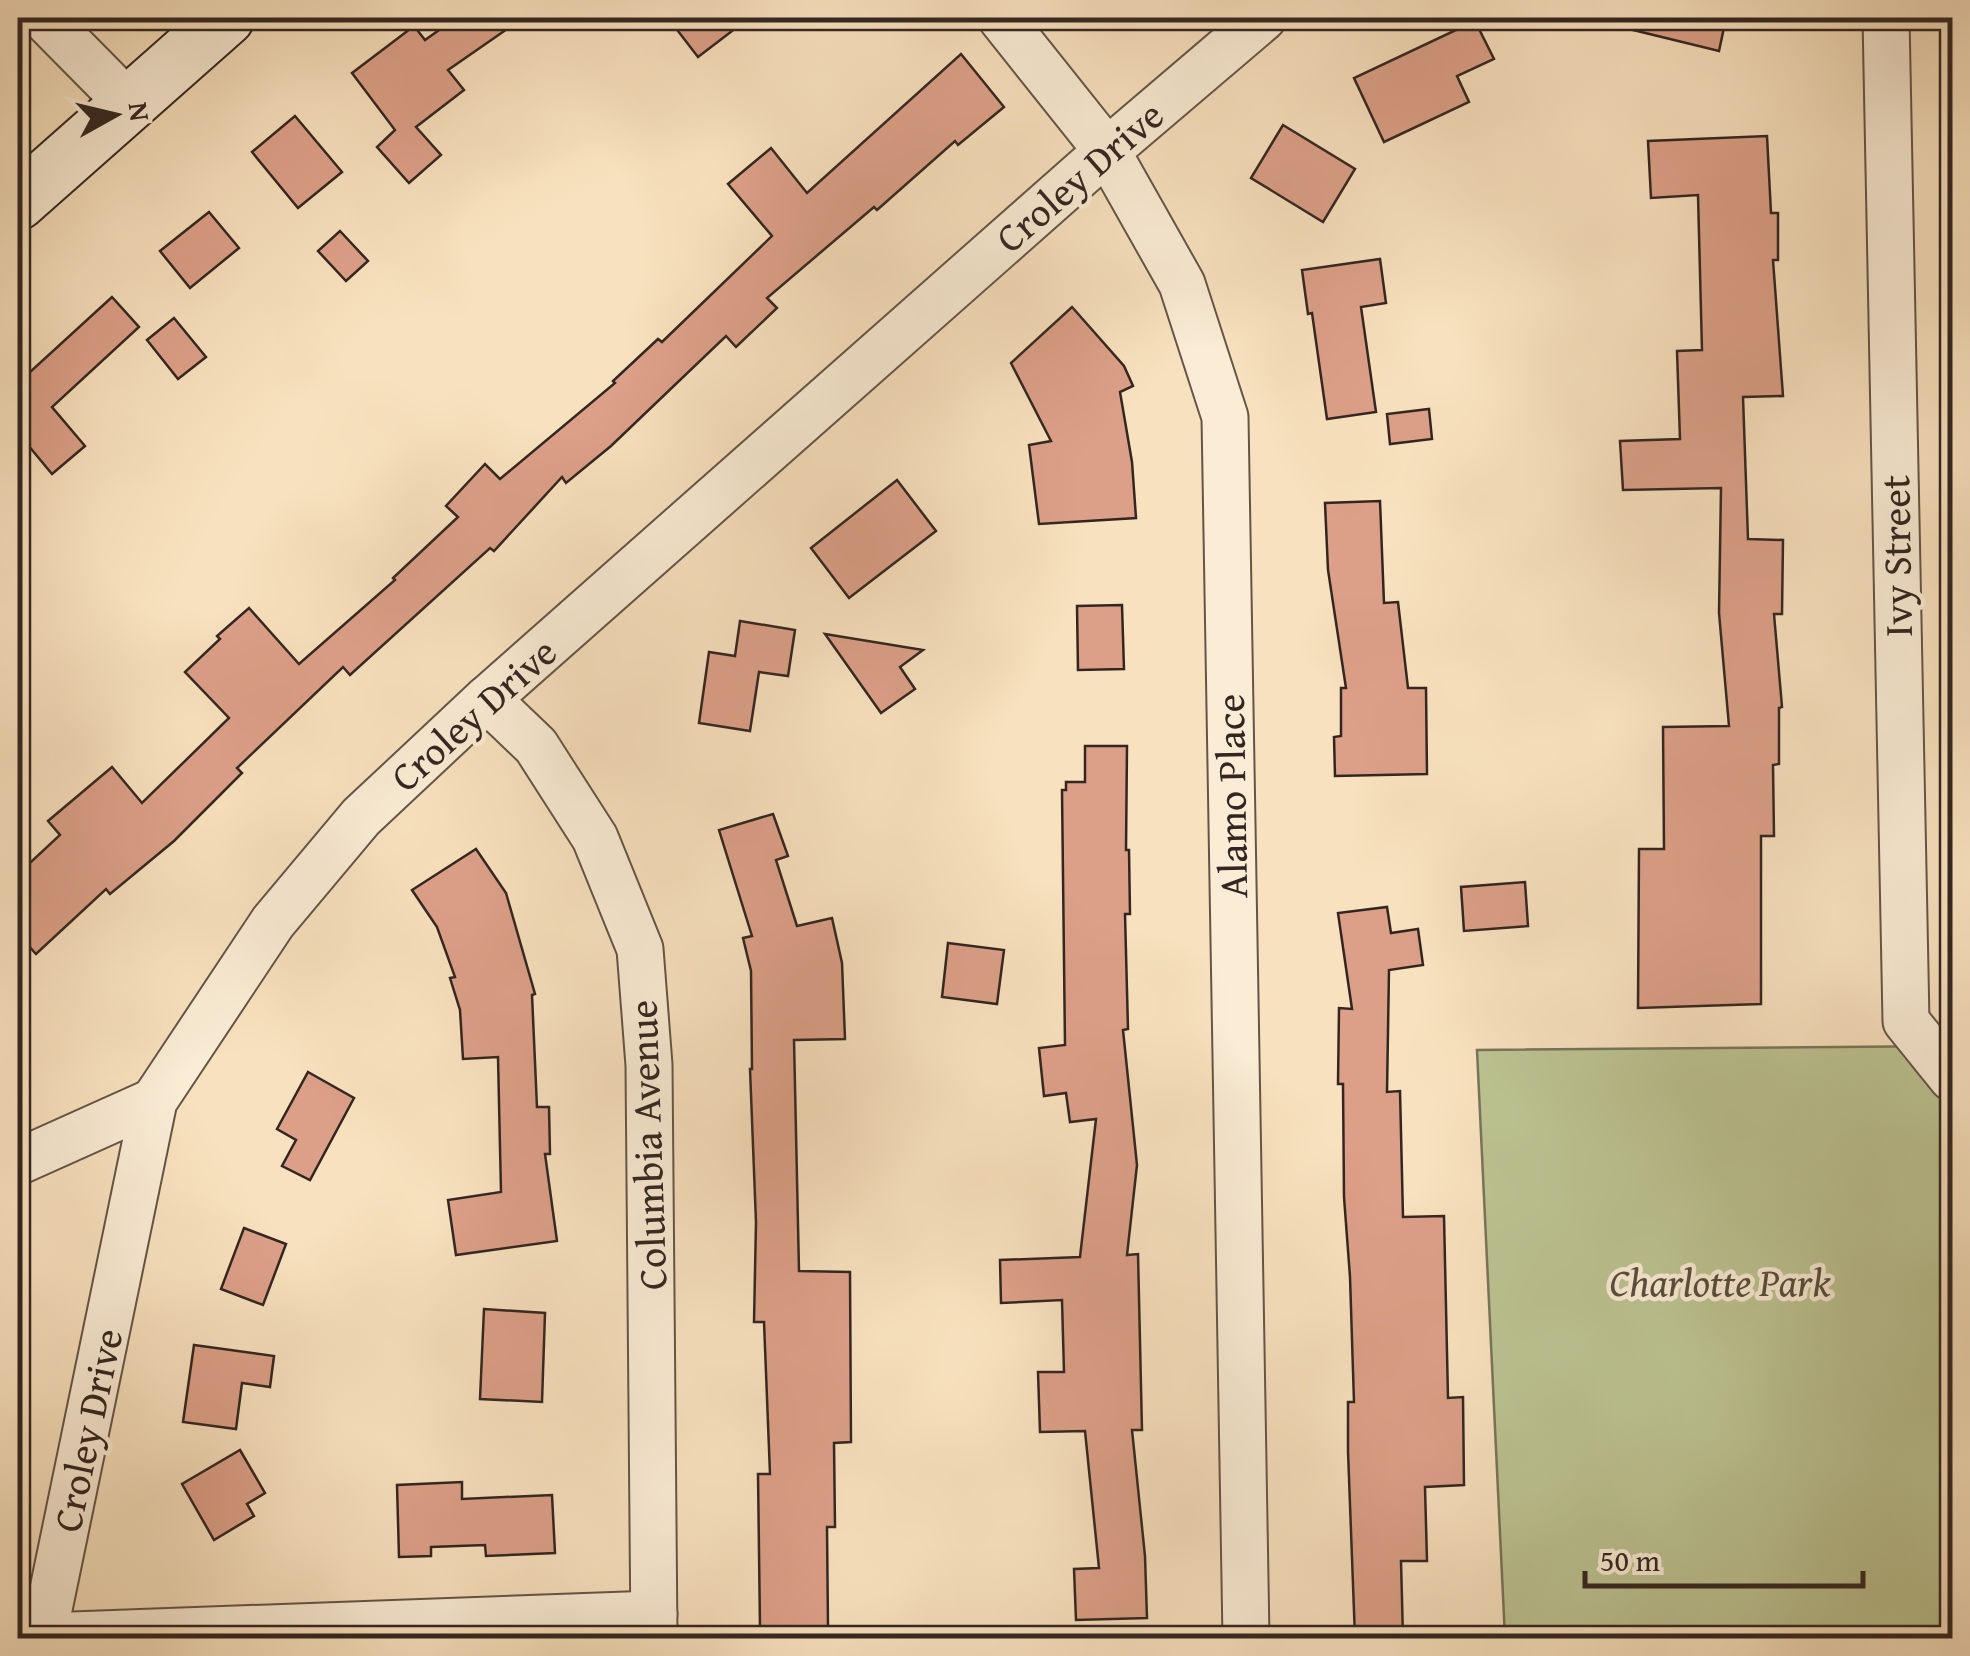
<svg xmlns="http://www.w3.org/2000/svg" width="1970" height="1656" font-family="'Gentium Book Plus',serif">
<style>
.park{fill:#bcc392;stroke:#78745a;stroke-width:2.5}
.building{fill:#dca088;stroke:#332621;stroke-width:2.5}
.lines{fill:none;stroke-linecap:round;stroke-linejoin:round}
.street-casing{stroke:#645548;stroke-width:49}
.secondary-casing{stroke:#332621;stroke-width:59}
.street{stroke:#faecd5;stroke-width:45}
.secondary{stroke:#faecd5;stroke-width:55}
.labels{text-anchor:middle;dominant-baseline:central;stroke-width:9;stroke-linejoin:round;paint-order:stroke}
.street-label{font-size:40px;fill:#332621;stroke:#faecd5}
.park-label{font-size:40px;font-style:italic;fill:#554d3d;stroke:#faecd5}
</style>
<rect width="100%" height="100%" fill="#f8e1be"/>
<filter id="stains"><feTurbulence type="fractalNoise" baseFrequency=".002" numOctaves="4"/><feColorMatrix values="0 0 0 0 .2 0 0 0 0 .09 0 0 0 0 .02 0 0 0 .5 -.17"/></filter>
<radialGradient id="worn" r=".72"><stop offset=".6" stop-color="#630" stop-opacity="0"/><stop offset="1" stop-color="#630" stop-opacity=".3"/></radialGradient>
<path class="park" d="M1952 1046V1638H1505L1477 1050Z"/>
<g class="building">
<path d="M456 18H523L448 70 464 90 416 127 441 155 409 183 377 147 395 130 352 73 414 26 425 40Z"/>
<path d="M668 18H749L698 57Z"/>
<path d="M1630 18H1726L1719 51 1629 29Z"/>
<path d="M1475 21 1494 59 1457 76 1469 102 1384 142 1354 78Z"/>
<path d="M961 54 1004 107 958 145 955 141 877 210 874 207 767 298 777 308 736 347 726 336 611 446 566 483 562 477 494 551 490 548 350 675 343 667 237 768 242 773 174 841 110 894 106 889 36 954 18 934V874L60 835 48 821 112 767 142 803 229 718 185 672 220 639 217 636 249 608 299 664 395 580 393 578 458 517 446 506 485 464 500 479 615 383 613 381 658 339 662 342 772 236 728 184 771 148 807 193Z"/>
<path d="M295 116 342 172 298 208 252 152Z"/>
<path d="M1283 125 1355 169 1323 222 1251 178Z"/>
<path d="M1767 136 1771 213H1778V260H1773L1783 396 1743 397 1748 539 1783 540 1782 614H1774L1782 707 1779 708V764L1773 765 1774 836H1761V1004L1638 1008 1639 849H1664L1663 727 1729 726 1719 613 1721 488 1623 490 1620 441 1680 439 1677 351 1702 350 1698 195 1651 198 1648 141Z"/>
<path d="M209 212 239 248 190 288 160 251Z"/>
<path d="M340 231 368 261 346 281 318 251Z"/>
<path d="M1380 259 1386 303 1361 307 1376 412 1327 419 1312 313 1308 314 1302 270Z"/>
<path d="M112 297 139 327 52 407 85 446 52 474 18 433V383Z"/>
<path d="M1072 307 1124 366 1133 386 1120 392 1132 462 1136 518 1039 524 1029 445 1051 441 1011 363Z"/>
<path d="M174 318 206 357 178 379 147 340Z"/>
<path d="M1429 409 1432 439 1390 444 1387 414Z"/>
<path d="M897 480 936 531 849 598 811 548Z"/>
<path d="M1380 501 1384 603 1398 602 1408 688H1426L1427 774 1335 776 1334 737 1341 736V688H1346L1328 570 1325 503Z"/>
<path d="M1122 605 1124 669 1078 670 1077 606Z"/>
<path d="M740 621 795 630 788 676 759 672 750 731 699 723 709 652 735 656Z"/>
<path d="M825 634 923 650 900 667 915 689 881 713Z"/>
<path d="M1085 746H1127L1126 850H1129L1130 914H1125L1128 1029 1123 1030 1137 1165 1127 1255 1138 1254 1142 1430H1132L1145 1556 1147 1618 1076 1620 1074 1569 1099 1568 1085 1431 1040 1432 1038 1372H1064L1062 1300 1001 1303 1000 1260 1080 1257 1096 1119 1070 1122 1066 1093 1044 1096 1039 1048 1065 1045 1062 790H1066V782H1085Z"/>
<path d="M773 814 788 856 776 860 797 926 832 918 842 963 845 1039 794 1040 799 1271 850 1272 851 1442 834 1443 835 1527H827L828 1628H760L758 1474H770L764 1322H754L756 1222 750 1069H752L751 971 743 938 752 936 719 830Z"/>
<path d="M476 849 506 893 535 994 532 995 537 1107H549L550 1154H545L557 1241 456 1255 448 1200 501 1192 498 1057 463 1059 460 1010 450 978 455 977 437 927 412 890Z"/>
<path d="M1525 882 1528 926 1464 931 1461 887Z"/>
<path d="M1387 907 1391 933 1418 929 1423 965 1389 970 1387 1092 1400 1091 1403 1217 1444 1216 1448 1398 1463 1397 1464 1485 1425 1487 1427 1561H1401L1403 1638H1355L1348 1451V1402H1354L1350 1277 1344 1197 1343 1084H1338L1339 1008 1352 1009 1338 913Z"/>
<path d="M948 943 1004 950 997 1004 942 997Z"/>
<path d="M308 1072 354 1098 310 1180 282 1166 296 1140 277 1129Z"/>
<path d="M244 1228 286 1244 263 1305 221 1289Z"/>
<path d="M484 1309 545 1313 542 1402 480 1399Z"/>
<path d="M194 1345 274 1356 270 1387 242 1383 236 1429 183 1422Z"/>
<path d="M240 1450 265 1493 247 1504 254 1516 214 1540 182 1484Z"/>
<path d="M462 1482V1499L552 1495 555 1553 486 1556 485 1545 431 1547V1556L399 1557 397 1485Z"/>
</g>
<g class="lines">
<g class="street-casing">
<g id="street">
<path d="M44 18 128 103"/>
<path d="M1001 18 1107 151 1182 284 1225 417 1246 1638"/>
<path d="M1886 18 1906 1021 1952 1078"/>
<path d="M487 699 536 746 595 838 640 949 649 1065 654 1638"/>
<path d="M18 1162 154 1101"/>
<path d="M45 1636 654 1614"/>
<path d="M43 1638 154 1101 273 922 361 817 487 699 1107 151 1263 18"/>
</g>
</g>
<g class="secondary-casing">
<path id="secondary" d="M18 202 226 18"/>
</g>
<use href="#street" class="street"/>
<use href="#secondary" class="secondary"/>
</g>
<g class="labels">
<g class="street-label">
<text transform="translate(1079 176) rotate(-41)">Croley Drive</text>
<text transform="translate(1896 556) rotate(-91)">Ivy Street</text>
<text transform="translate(473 714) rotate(-42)">Croley Drive</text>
<text transform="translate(1231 796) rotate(-91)">Alamo Place</text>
<text transform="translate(647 1145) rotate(-92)">Columbia Avenue</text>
<text transform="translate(87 1430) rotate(-78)">Croley Drive</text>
</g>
<g class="park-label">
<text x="1720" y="1281">Charlotte Park</text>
</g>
</g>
<rect width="1970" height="1656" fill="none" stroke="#f8e1be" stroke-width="60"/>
<rect x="20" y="20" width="1930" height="1616" fill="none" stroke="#332621" stroke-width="5"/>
<rect x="30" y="30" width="1910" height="1596" fill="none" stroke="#332621" stroke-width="2.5"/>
<g transform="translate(115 115) rotate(82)" stroke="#faecd5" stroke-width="8" paint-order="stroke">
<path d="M0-8L18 38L0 25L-18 38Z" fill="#332621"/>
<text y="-15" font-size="28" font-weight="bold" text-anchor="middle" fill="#332621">N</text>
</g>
<path d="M1585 1571v15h278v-15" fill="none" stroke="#332621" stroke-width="5"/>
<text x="1600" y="1571" font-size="30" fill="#332621" stroke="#faecd5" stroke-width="8" paint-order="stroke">50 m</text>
<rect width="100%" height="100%" filter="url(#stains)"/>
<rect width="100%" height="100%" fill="url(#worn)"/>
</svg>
